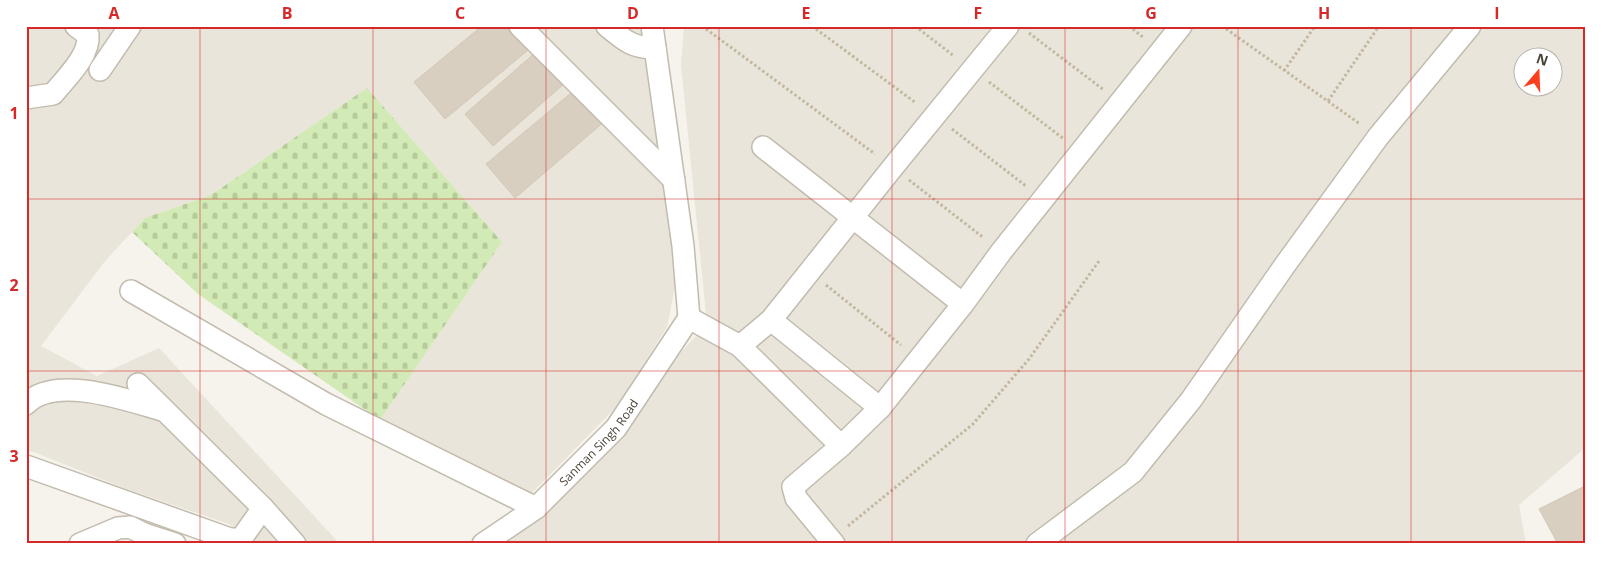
<svg xmlns="http://www.w3.org/2000/svg" width="1611" height="570" font-family="'Open Sans',sans-serif">
<style>
.residential{fill:#eae5da;fill-rule:evenodd}
.cemetery{fill:url(#cemetery-stones)}
.building{fill:#d8cfc1;stroke:#d3c7b4}
.lines{fill:none;stroke-linecap:round;stroke-linejoin:round}
.minor-casing{stroke:#c2bbae;stroke-width:24}
.path{stroke:#c4b79f;stroke-width:3;stroke-dasharray:2.5 2.5;stroke-linecap:butt}
.minor{stroke:#fff;stroke-width:21}
.grid{fill:none;stroke:#d62828;stroke-width:1;stroke-opacity:0.55}
.labels{text-anchor:middle;dominant-baseline:central;stroke-width:4.5;stroke-linejoin:round;paint-order:stroke}
.street-label{font-size:12px;fill:#4b4439;stroke:#fff}
.neatline{fill:none;stroke:#d62828;stroke-width:2}
.grid-label{font-size:16px;text-anchor:middle;font-weight:bold;fill:#d62828}
</style>
<defs>
<pattern id="cemetery-stones" width="16" height="16" patternUnits="userSpaceOnUse" patternTransform="scale(1.25)"><rect width="16" height="16" fill="#d2eab5"/><path d="M2 7V4a2 2 0 0 1 4 0v3zM10 15v-3a2 2 0 0 1 4 0v3z" fill="#b6ca9c"/></pattern>
</defs>
<rect width="100%" height="100%" fill="#f6f3ec"/>
<g class="residential">
<path d="M26 26H656L682 250 667 327 618 405 531 494 380 420 502 242 367 88 211 195 145 218 105 261 41 346 97 376 159 348 340 544H256L229 524 124 488 26 449Z"/>
<path d="M684 26H1585V448L1519 505 1526 544H504L707 324 681 65ZM1524 58H1554V88H1524Z"/>
</g>
<path class="cemetery" d="M367 88 502 242 380 420 198 294 132 232 145 218 211 195Z"/>
<g class="building">
<path d="M482 26H517L533 46 445 119 414 82Z"/>
<path d="M536 52 564 84 493 146 465 114Z"/>
<path d="M577 88 605 121 515 198 486 164Z"/>
<path d="M1585 486V544H1558L1539 509Z"/>
</g>
<g class="lines">
<g class="minor-casing">
<g id="minor">
<path d="M520 26 674 180"/>
<path d="M607 26C624 40 632 48 655 48"/>
<path d="M652 26 683 246 689 318"/>
<path d="M100 70 130 26"/>
<path d="M26 98 53 94C65 79 90 56 88 35L76 26"/>
<path d="M763 147 963 304"/>
<path d="M131 291 326 404 536 508"/>
<path d="M689 318 740 346 841 446"/>
<path d="M771 320 880 408"/>
<path d="M740 346 771 320 893 167 1008 26"/>
<path d="M138 384 263 508 295 544"/>
<path d="M26 404C55 374 127 400 162 410"/>
<path d="M26 466 230 539H241L263 508"/>
<path d="M80 544 118 528 130 527 144 534 175 544"/>
<path id="s1" d="M483 544 536 508 616 428 689 318"/>
<path d="M834 544 796 498 793 487 841 446 880 408 963 304 1001 252 1181 26"/>
<path d="M1037 544 1133 472 1191 400 1285 265 1378 137 1470 26"/>
</g>
</g>
<g class="path">
<path d="M702 26 875 154"/>
<path d="M812 26 916 103"/>
<path d="M915 26 954 56"/>
<path d="M1129 26 1144 38"/>
<path d="M1222 26 1360 124"/>
<path d="M1029 33 1104 90"/>
<path d="M1284 71 1315 26"/>
<path d="M989 82 1064 139"/>
<path d="M1328 101 1379 26"/>
<path d="M952 129 1026 186"/>
<path d="M909 180 984 238"/>
<path d="M826 285 901 345"/>
<path d="M848 526 973 424 1029 359 1099 261"/>
</g>
<use href="#minor" class="minor"/>
</g>
<path class="grid" d="M200 26V544M373 26V544M546 26V544M719 26V544M892 26V544M1065 26V544M1238 26V544M1411 26V544M26 199H1585M26 371H1585"/>
<g class="labels">
<g class="street-label">
<text stroke="none"><textPath href="#s1" startOffset="155">Sanman Singh Road</textPath></text>
</g>
</g>
<rect width="1611" height="570" fill="none" stroke="#ffffff" stroke-width="55"/>
<g transform="translate(1538 72) rotate(19)"><circle r="24" fill="#ffffff" stroke="#b7b4b0"/>
<path d="M0-4L9 19L0 12L-9 19Z" fill="#fc3f1d"/>
<text y="-8" font-size="14" font-weight="bold" text-anchor="middle" fill="#4b4439">N</text>
</g>
<rect x="28" y="28" width="1556" height="514" class="neatline"/>
<g class="grid-label">
<text x="114" y="19">A</text>
<text x="287" y="19">B</text>
<text x="460" y="19">C</text>
<text x="633" y="19">D</text>
<text x="806" y="19">E</text>
<text x="978" y="19">F</text>
<text x="1151" y="19">G</text>
<text x="1324" y="19">H</text>
<text x="1497" y="19">I</text>
<text x="14" y="119">1</text>
<text x="14" y="291">2</text>
<text x="14" y="462">3</text>
</g>
</svg>
